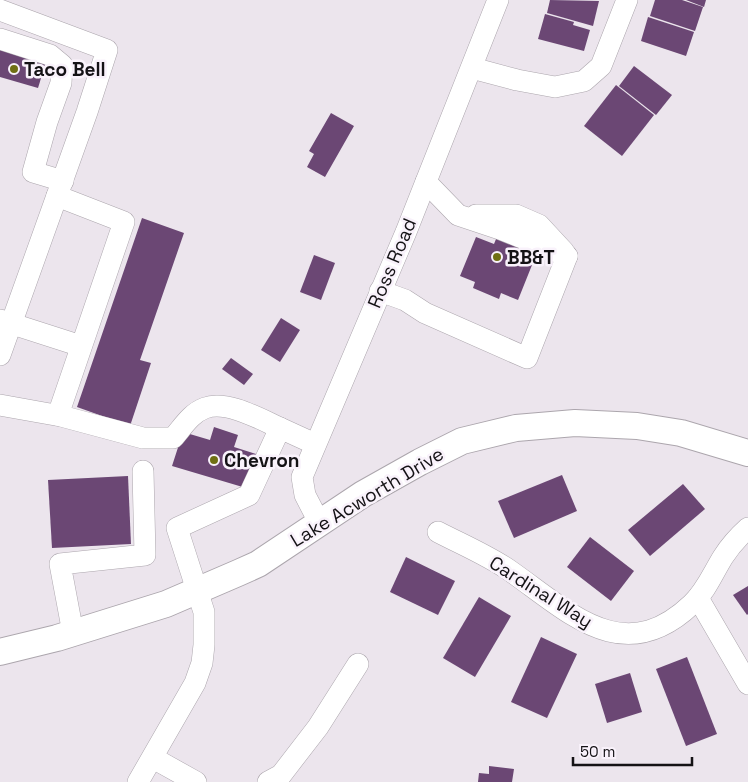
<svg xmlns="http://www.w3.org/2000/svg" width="748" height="782" font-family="'Space Grotesk',sans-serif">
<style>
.building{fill:#6b4774}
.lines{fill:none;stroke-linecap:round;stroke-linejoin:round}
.minor-casing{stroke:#aca6ad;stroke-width:22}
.major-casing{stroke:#aca6ad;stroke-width:28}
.minor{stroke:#fff;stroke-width:21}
.major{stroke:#fff;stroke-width:26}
.poi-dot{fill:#6f6f13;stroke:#f9f2fb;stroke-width:2}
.labels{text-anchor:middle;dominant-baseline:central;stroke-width:5;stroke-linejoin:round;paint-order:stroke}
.poi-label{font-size:19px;font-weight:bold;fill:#141215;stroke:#f9f2fb;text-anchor:start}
.street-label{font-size:19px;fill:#141215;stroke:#f9f2fb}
</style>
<rect width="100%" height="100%" fill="#ece5ed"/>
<g class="building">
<path d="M550 0 599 1 593 26 547 13Z"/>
<path d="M655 0H682L703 7 695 31 650 16Z"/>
<path d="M686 0H706L704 7Z"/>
<path d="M545 14 574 22 573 25 590 30 584 51 538 39Z"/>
<path d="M648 17 694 32 686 56 641 41Z"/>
<path d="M0 49 46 62 38 88 0 77Z"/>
<path d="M634 66 672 95 656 115 619 86Z"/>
<path d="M616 85 654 115 622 156 584 126Z"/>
<path d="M331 113 354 126 325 177 307 167 314 154 309 151Z"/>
<path d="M505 217 530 227 519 254 534 260 518 300 501 293 499 299 473 288 475 282 460 276 476 237 494 244Z"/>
<path d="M142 218 184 233 140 360 151 363 130 426 77 407Z"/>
<path d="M314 255 335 263 321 300 300 292Z"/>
<path d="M281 318 300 330 280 362 261 350Z"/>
<path d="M231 358 253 374 244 385 222 369Z"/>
<path d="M214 427 238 435 234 447 256 454 246 488 172 466 183 432 210 440Z"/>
<path d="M562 475 577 511 514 538 498 501Z"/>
<path d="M128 476 131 544 52 548 48 480Z"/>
<path d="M683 484 705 509 650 556 628 530Z"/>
<path d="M590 537 634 571 611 601 567 567Z"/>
<path d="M406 557 455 581 438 615 390 592Z"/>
<path d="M748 586V614L747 615 733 595Z"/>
<path d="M479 597 511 616 475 677 443 658Z"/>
<path d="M541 637 577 654 547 718 511 702Z"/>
<path d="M687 657 717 734 686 746 656 669Z"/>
<path d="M630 673 642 712 607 723 595 684Z"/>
<path d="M489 766 514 769 512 782H478L479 773 489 774Z"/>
</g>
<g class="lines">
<g class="minor-casing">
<g id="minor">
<path d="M0 10 107 50 87 112 0 355"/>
<path d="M0 39 50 55 62 65 61 83 47 122 33 172 63 181"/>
<path d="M472 68 517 80 555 87 584 81 601 66 627 0"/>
<path d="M426 182 458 215 500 229 567 256"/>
<path d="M57 196 124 222 58 415"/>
<path d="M476 215H516L539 225 564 252"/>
<path d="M380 291 405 300 425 313 527 358 567 256"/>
<path d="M0 320 81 346"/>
<path d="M0 405 61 416 143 438H173C182 428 191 413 205 408 227 400 260 419 280 428"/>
<path d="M320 524 305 495 302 477 406 232 498 0"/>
<path d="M438 532C461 544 487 555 509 570 568 611 623 670 692 604 706 591 713 573 723 557 730 546 738 537 748 528"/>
<path d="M698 598 748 684"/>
<path d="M73 633 60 564 145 555 143 471"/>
<path d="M153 758 196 782"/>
<path d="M138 782 195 683 202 663 204 645V612L177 528 249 495 280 428 315 444"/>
<path d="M268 782 281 775 318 727 358 664"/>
</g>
</g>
<g class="major-casing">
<path id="major" d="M0 652 57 638 166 604 238 573 258 564 363 494 420 462 462 441 516 428 575 423 637 426 681 433 748 453"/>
</g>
<use href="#minor" class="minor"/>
<use href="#major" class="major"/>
</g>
<g class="poi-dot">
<circle cx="14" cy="69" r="5"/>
<circle cx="497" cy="257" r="5"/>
<circle cx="214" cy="460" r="5"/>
</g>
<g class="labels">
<g class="poi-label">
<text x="24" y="69">Taco Bell</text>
<text x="507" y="257">BB&amp;T</text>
<text x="224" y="460">Chevron</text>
</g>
<g class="street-label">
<text transform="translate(392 263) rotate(-67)">Ross Road</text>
<text transform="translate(367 497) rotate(-31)">Lake Acworth Drive</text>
<text transform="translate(541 592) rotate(32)">Cardinal Way</text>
</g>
</g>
<path d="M573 757v8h119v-8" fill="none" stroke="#141215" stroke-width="2.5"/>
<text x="580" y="757" font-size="15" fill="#141215" stroke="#f9f2fb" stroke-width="4" paint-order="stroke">50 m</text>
</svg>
